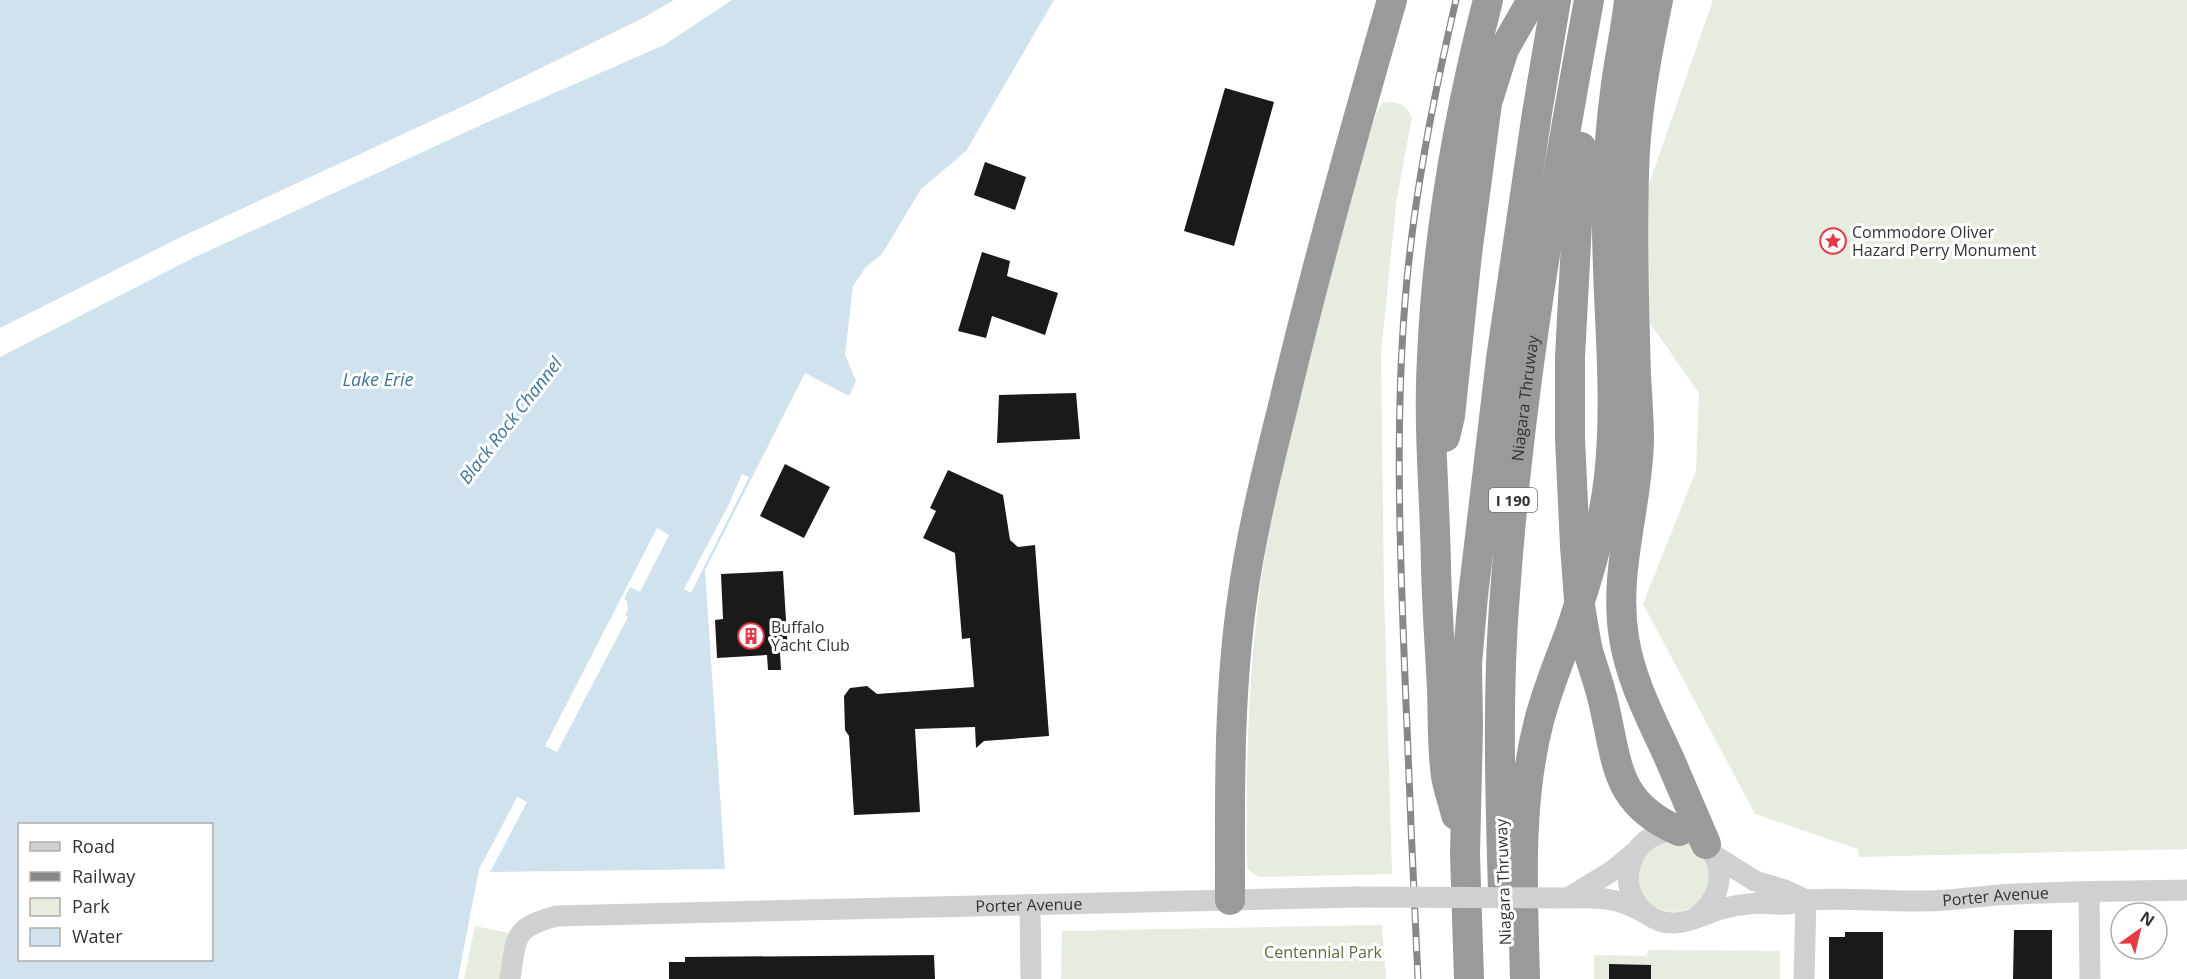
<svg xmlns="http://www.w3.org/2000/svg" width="2187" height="979" font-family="'Open Sans',sans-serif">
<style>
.green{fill:#e6ecdf}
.water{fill:#cfe2ee;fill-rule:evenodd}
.pier{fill:#fff}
.building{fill:#1a1a1a}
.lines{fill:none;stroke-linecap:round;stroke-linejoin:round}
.minor{stroke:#d0d0d0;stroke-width:21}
.highway{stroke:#9a9a9a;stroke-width:30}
.rail-casing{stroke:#888;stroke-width:7}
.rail{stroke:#fff;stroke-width:4.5;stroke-dasharray:14;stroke-linecap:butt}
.minor-bridge{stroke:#d0d0d0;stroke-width:21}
.highway-bridge{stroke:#9a9a9a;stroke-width:30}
.labels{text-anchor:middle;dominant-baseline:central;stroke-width:6;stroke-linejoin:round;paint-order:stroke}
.shield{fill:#fff;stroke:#707070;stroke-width:1.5}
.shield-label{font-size:15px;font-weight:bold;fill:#333}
.poi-label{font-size:16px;fill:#333;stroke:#fff;text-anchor:start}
.street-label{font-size:16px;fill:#333;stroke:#fff}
.park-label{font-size:16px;fill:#56703f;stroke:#fff}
.water-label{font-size:18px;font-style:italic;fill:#3f7597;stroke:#fff}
</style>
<rect width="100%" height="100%" fill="#fff"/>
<g class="green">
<path d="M1713 0H2187V849L1859 857 1858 849 1755 814 1643 604 1696 471 1699 393 1650 323 1648 187Z"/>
<path d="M1390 102C1403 103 1406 107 1412 117L1396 203 1381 354 1384 592 1392 874 1259 877 1248 870 1247 863C1245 748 1250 632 1271 519 1296 390 1335 263 1369 136L1378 109 1383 103Z"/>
<circle cx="1674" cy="876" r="36"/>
<path d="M1382 925 1386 979H1061L1062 931Z"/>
<path d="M475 926 519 935 510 979H464Z"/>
<path d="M1649 950 1780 951V979H1594V955L1646 956Z"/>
</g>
<path class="water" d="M0 0H1054L966 151 921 189 882 254 866 267 853 286 845 355 856 381 849 396 805 373 705 570 725 869 490 872 526 802 518 797 479 869 458 979H0ZM20 824H212V960H20Z"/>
<g class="pier">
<path d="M674 0H732L664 45 481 125 191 259 0 357V328L183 236 470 103 643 18Z"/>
<path d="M742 474 749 477 691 593 684 589 728 506Z"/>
<path d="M657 528 669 535 640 592 630 587 624 599 627 601 628 610 625 615 628 617 557 752 545 746Z"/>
<path d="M517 797 527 802 490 872H487L523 803 519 801 481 872H478Z"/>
</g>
<g class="building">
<path d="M1225 88 1274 102 1234 246 1184 231Z"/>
<path d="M985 162 1026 177 1015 210 974 195Z"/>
<path d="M982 252 1010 261 1007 276 1058 293 1045 335 992 316 986 338 958 331Z"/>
<path d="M1076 393 1080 439 997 443 999 395Z"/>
<path d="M785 464 830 487 804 538 760 516Z"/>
<path d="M948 470 1003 495 1010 540 1018 547 1035 545 1049 736 984 741 976 748 975 727 915 729 920 812 854 815 849 736 845 730 844 696 850 688 867 686 877 694 974 687 970 638 962 639 955 553 923 538 936 511 930 508Z"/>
<path d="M783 571 788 653H780L781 670H768L767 655 717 658 715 620 723 619 721 574Z"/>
<path d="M2014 930H2052V979H2013Z"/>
<path d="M1845 932H1883V979H1829V937H1845Z"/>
<path d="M934 955 935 979H669V962H685V957Z"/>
<path d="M1609 964 1651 965V979H1609Z"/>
</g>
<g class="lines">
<g class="minor">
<path d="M1715 856 1755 881 1785 890 1806 900"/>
<path d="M2089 892 2090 979"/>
<path d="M1568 898 1612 871 1635 852"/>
<path d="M1571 898C1601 897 1618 898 1645 913"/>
<path d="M1030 905 1031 979"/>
<path id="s1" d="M1694 919C1751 879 1700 808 1650 838 1638 845 1631 858 1629 871 1625 893 1640 914 1660 921 1681 928 1702 915 1721 909 1733 906 1745 904 1757 903 1766 903 1775 905 1784 904 1792 904 1799 901 1806 900 1845 897 1885 902 1924 901 1954 901 1985 895 2015 894 2072 891 2130 891 2187 890"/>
<path id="s2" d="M510 979C517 937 511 929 556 916L1357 897"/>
<path d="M1804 979 1806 900"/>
</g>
<g class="highway">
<path d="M1658 0C1646 58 1635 117 1634 175 1632 242 1634 309 1636 375 1637 396 1639 418 1639 439 1638 506 1613 570 1624 638 1631 682 1652 720 1670 760 1682 788 1694 816 1706 844"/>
<path d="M1445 437 1450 416 1467 254 1487 103 1504 49 1532 0"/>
<path d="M1575 546 1570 439V357L1581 147"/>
<path d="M1587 647C1592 666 1600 685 1604 705 1618 765 1615 803 1679 831"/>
<path d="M1456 815C1453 802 1448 789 1446 776 1442 748 1443 718 1442 689 1440 649 1437 608 1436 567 1435 497 1428 428 1432 358 1437 237 1458 117 1488 0"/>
<path id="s3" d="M1503 892C1500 792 1497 692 1505 593 1519 394 1553 196 1589 0"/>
<path d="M1230 900C1230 800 1228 699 1242 600 1251 534 1267 470 1283 406 1315 270 1353 135 1392 0"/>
<path d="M1469 979 1465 854 1468 727 1467 664 1473 596 1501 359 1537 113 1556 0"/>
<path d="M1525 979C1523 893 1517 806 1539 721 1547 690 1559 661 1570 632 1587 581 1603 530 1609 477 1619 385 1605 291 1607 198 1608 160 1611 122 1616 84 1620 56 1626 28 1629 0"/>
</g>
<g class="rail-casing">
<path id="rail" d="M1418 979C1413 879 1409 778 1405 678 1400 552 1395 427 1405 302 1413 200 1433 99 1456 0"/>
</g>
<use href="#rail" class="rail"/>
<path class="minor-bridge" d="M1357 897 1568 898"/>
<path class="highway-bridge" d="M1575 546 1579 600 1587 647"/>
</g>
<defs>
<g id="sight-ring" transform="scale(1.35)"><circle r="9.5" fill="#fff" stroke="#e63946" stroke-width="1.5"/><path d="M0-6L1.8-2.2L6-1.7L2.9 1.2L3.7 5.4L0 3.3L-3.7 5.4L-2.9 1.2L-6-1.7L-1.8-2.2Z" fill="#e63946"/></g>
<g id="building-ring" transform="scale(1.35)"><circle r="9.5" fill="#fff" stroke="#e63946" stroke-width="1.5"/><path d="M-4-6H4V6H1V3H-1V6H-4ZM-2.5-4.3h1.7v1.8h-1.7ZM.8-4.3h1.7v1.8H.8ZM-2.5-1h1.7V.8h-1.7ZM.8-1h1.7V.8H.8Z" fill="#e63946"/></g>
</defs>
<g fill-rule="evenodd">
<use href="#sight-ring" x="1833" y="241"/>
<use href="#building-ring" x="751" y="636"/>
</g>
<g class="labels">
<rect class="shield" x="1489" y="488" width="48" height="24" rx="4.5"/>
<g class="shield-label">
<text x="1513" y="500">I 190</text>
</g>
<g class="poi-label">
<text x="1852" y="232">Commodore Oliver<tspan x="1852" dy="18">Hazard Perry Monument</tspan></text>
<text x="771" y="627">Buffalo<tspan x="771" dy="18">Yacht Club</tspan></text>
</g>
<g class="street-label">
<text stroke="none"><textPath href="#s3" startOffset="495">Niagara Thruway</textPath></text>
<text transform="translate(1503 882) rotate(-92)">Niagara Thruway</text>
<text stroke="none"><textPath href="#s1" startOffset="591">Porter Avenue</textPath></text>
<text stroke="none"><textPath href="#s2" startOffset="560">Porter Avenue</textPath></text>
</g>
<g class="park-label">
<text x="1323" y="952">Centennial Park</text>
</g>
<g class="water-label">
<text x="378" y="379">Lake Erie</text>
<text transform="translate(510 420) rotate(-52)">Black Rock Channel</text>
</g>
</g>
<rect x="18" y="823" width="195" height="138" fill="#ffffff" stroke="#adadad" stroke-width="1.5"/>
<rect x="30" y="842" width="30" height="9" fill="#d0d0d0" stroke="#adadad" stroke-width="1.5"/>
<text x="72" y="853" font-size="18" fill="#333333">Road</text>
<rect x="30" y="872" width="30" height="9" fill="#888888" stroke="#adadad" stroke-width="1.5"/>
<text x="72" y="883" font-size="18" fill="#333333">Railway</text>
<rect x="30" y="898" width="30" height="18" fill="#e6ecdf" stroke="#adadad" stroke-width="1.5"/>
<text x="72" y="913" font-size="18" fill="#333333">Park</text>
<rect x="30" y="928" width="30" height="18" fill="#cfe2ee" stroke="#adadad" stroke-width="1.5"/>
<text x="72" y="943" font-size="18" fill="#333333">Water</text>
<g transform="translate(2139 931) rotate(34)"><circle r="28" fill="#ffffff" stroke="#adadad" stroke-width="1.5"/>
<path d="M0-4.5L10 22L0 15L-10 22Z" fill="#e63946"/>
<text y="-9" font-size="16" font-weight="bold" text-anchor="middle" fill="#333333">N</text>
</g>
</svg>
